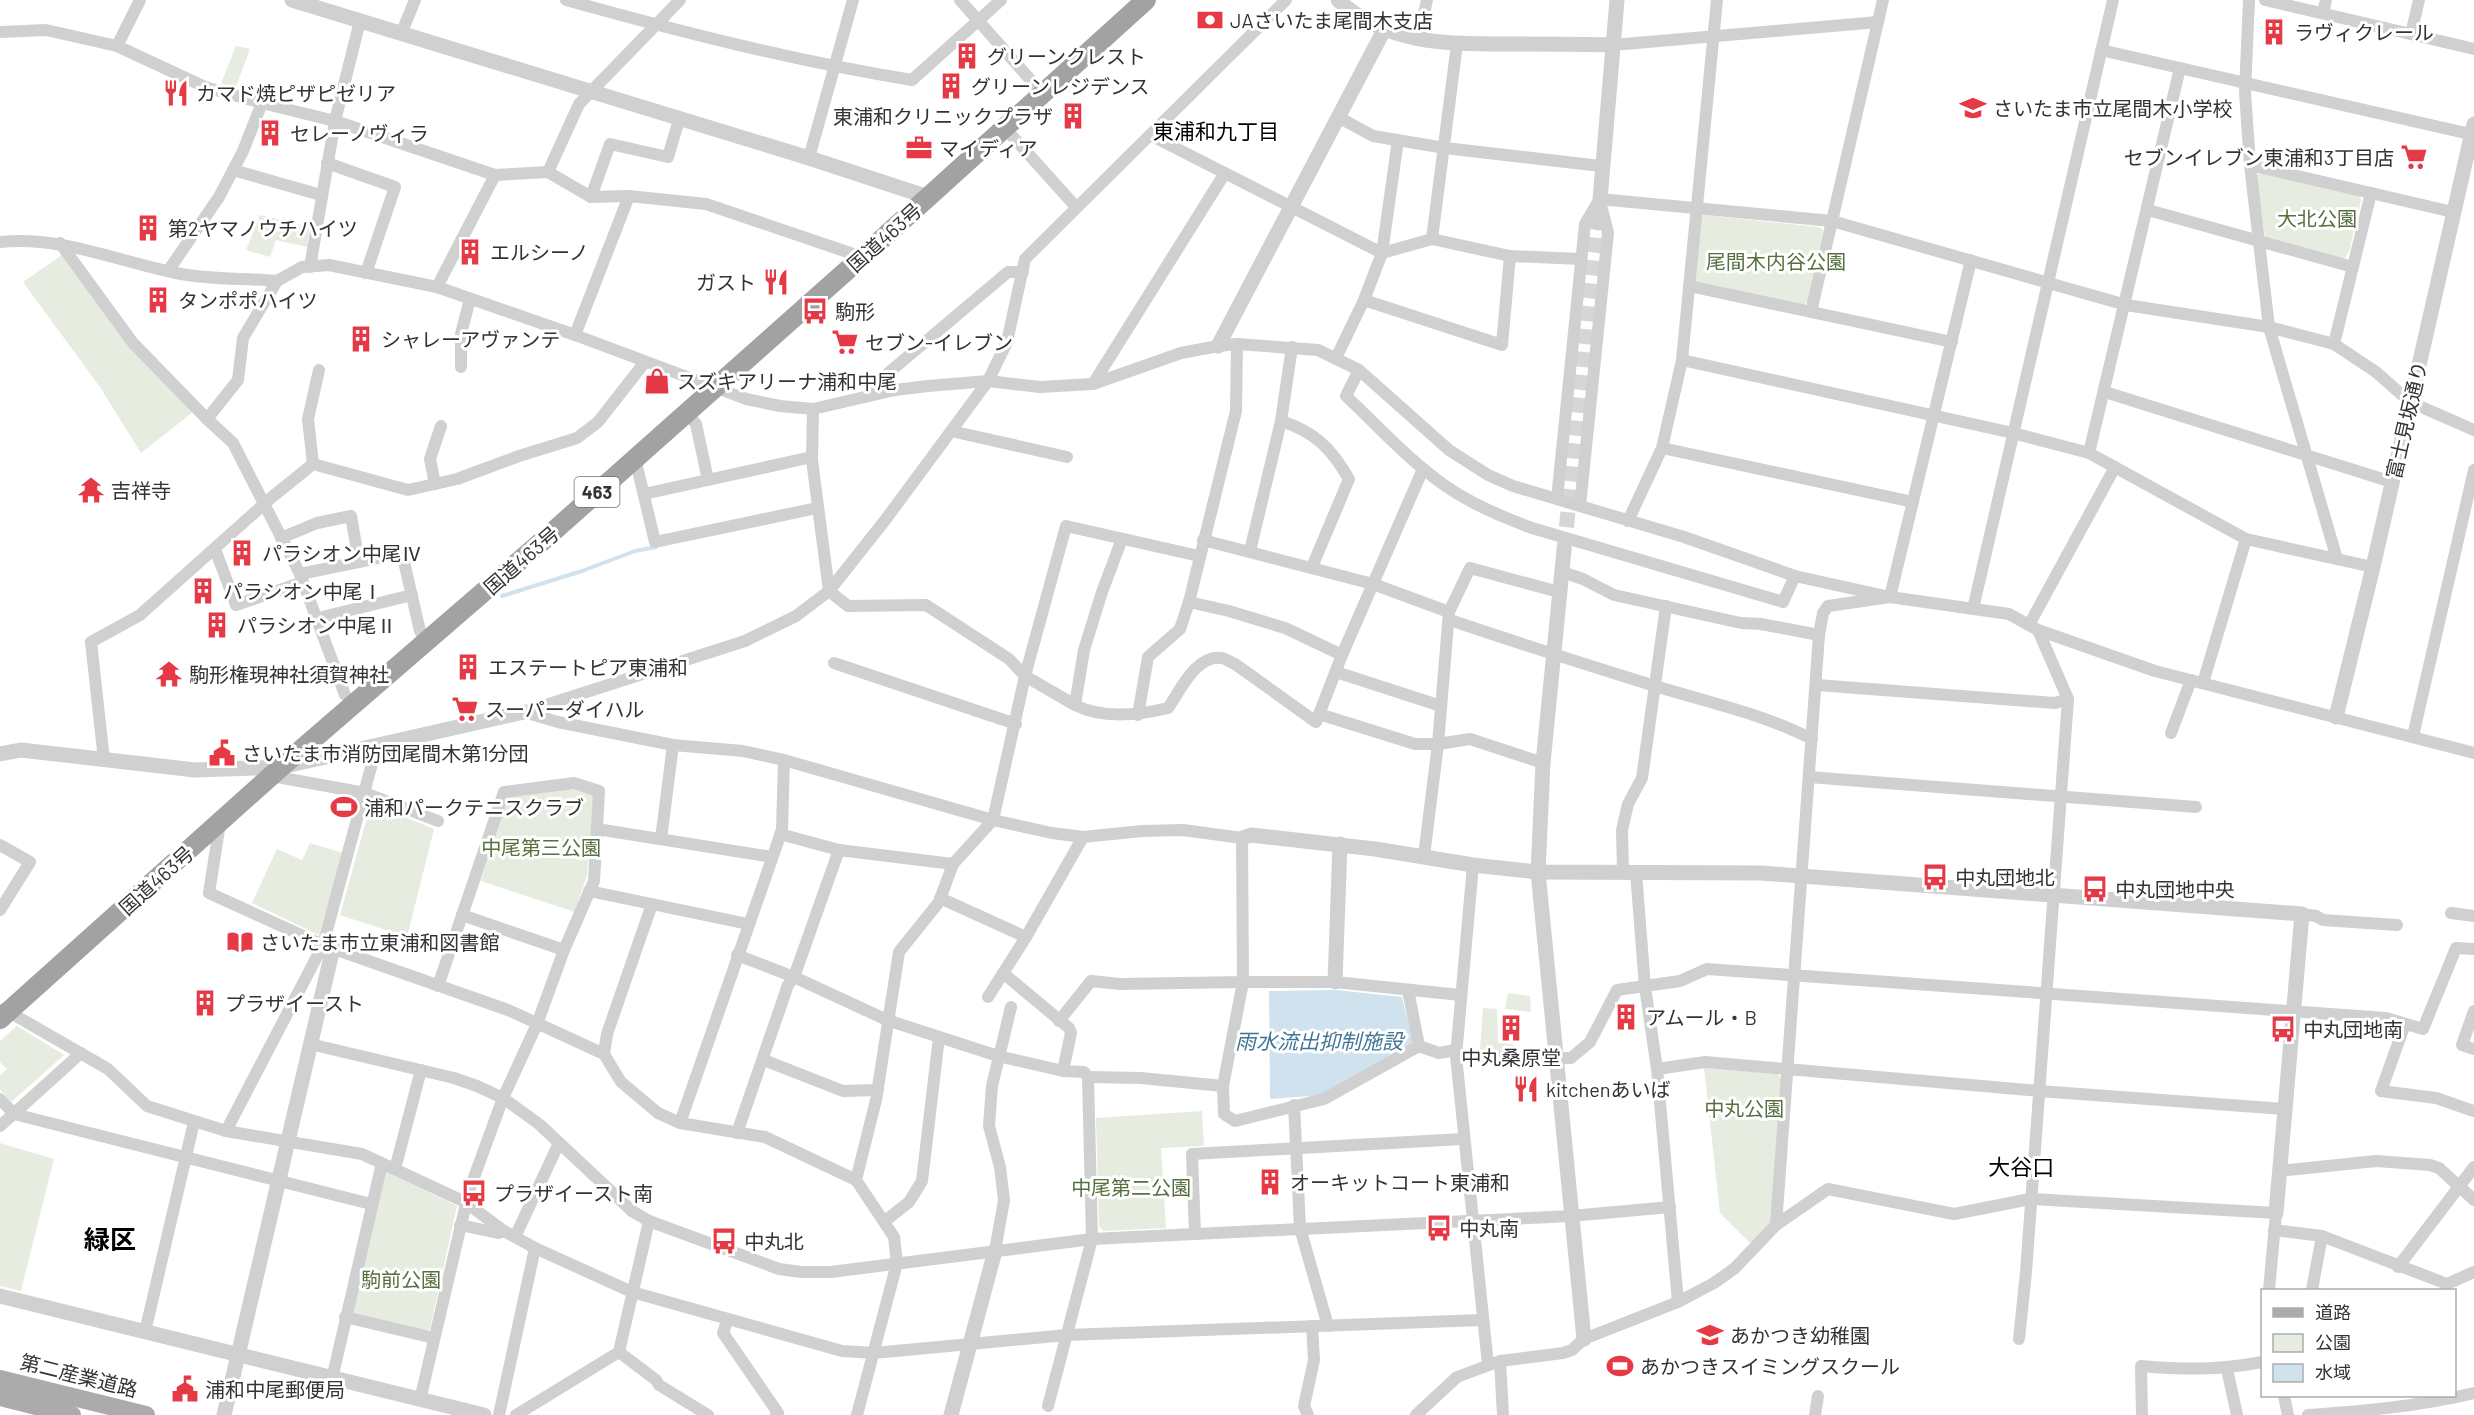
<svg xmlns="http://www.w3.org/2000/svg" width="2474" height="1415" font-family="Barlow,'Noto Sans JP',sans-serif">
<style>
.green{fill:#e6ecdf}
.water{fill:#cfe2ee}
.lines{fill:none;stroke-linecap:round;stroke-linejoin:round}
.stream{stroke:#cfe2ee;stroke-width:4}
.tertiary-tunnel{stroke:#d6d6d6;stroke-width:15;stroke-dasharray:15 8;stroke-linecap:butt}
.minor{stroke:#d0d0d0;stroke-width:12}
.tertiary{stroke:#d0d0d0;stroke-width:15}
.primary{stroke:#ababab;stroke-width:18}
.trunk{stroke:#a2a2a2;stroke-width:20}
.labels{text-anchor:middle;dominant-baseline:central;stroke-width:6;stroke-linejoin:round;paint-order:stroke}
.shield{fill:#fff;stroke:#707070;stroke-width:1.5}
.shield-label{font-size:18px;font-weight:bold;fill:#333}
.poi-label{font-size:20px;fill:#333;stroke:#fff;text-anchor:start}
.park-label{font-size:20px;fill:#56703f;stroke:#fff}
.street-label{font-size:20px;fill:#333;stroke:#fff}
.neighbourhood-label{font-size:21px;fill:#000;stroke:#fff}
.water-label{font-size:21px;font-style:italic;fill:#3f7597;stroke:#fff}
.quarter-label{font-size:22px;fill:#000;stroke:#fff}
.district-label{font-size:26px;font-weight:bold;fill:#000;stroke:#fff}
</style>
<rect width="100%" height="100%" fill="#fff"/>
<g class="green">
<path d="M236 46 250 49 235 89 220 86Z"/>
<path d="M2259 173 2359 195 2361 200 2349 252 2344 259 2265 236 2256 177Z"/>
<path d="M260 215 310 227 307 247 276 240 270 257 246 250Z"/>
<path d="M1703 215 1819 227 1823 230 1808 301 1803 306 1699 284 1694 279 1699 220Z"/>
<path d="M62 255 193 412 141 453 100 387 23 282Z"/>
<path d="M565 789 591 792 594 795 587 875 575 912 481 881 507 797Z"/>
<path d="M371 803 434 829 407 937 340 915Z"/>
<path d="M310 843 343 853 319 935 252 903 277 849 302 860Z"/>
<path d="M1508 993 1530 996 1531 1012 1505 1009Z"/>
<path d="M1483 1008 1497 1009 1498 1043 1514 1044V1051L1480 1050Z"/>
<path d="M17 1026 64 1055 11 1102 0 1089V1075L7 1069 0 1062V1041Z"/>
<path d="M1704 1068 1777 1074 1782 1079 1771 1223 1751 1244 1720 1213Z"/>
<path d="M1202 1111 1204 1146 1161 1148 1166 1228 1103 1231 1099 1226 1096 1118Z"/>
<path d="M0 1143 54 1159 21 1291 0 1286Z"/>
<path d="M385 1171 457 1206 430 1328 426 1333 357 1316 353 1311Z"/>
</g>
<path class="water" d="M1336 990 1402 997 1413 1043 1322 1095 1270 1099 1269 991Z"/>
<g class="lines">
<path class="stream" d="M502 596 582 571 635 551 656 547"/>
<path class="tertiary-tunnel" d="M1564 550 1598 223"/>
<g class="minor">
<path d="M566 0C681 32 795 61 912 80L1001 0"/>
<path d="M960 0 1043 94"/>
<path d="M2249 0 2245 92 2250 165 2269 327 2337 559"/>
<path d="M2265 0 2474 49"/>
<path d="M2323 13 2326 0"/>
<path d="M0 32 46 30 117 46 205 87 262 103 243 151 219 197 168 271"/>
<path d="M401 34 415 0"/>
<path d="M2411 34 2419 0"/>
<path d="M1418 40 1427 0"/>
<path d="M1613 45 1878 22"/>
<path d="M117 46 140 0"/>
<path d="M2101 50 2474 135"/>
<path d="M262 103 335 121 495 175 548 172 591 197 629 196 706 204 862 257"/>
<path d="M1338 117 1373 136 1445 148 1601 166"/>
<path d="M1005 128 1076 207"/>
<path d="M1150 135 1382 253 1432 239 1510 256 1581 259"/>
<path d="M809 158 853 0"/>
<path d="M327 163 395 187 366 273"/>
<path d="M2250 165 2453 212"/>
<path d="M233 170 321 195"/>
<path d="M548 172 579 104 680 0"/>
<path d="M591 197 610 144 668 157 679 120"/>
<path d="M1599 199 1832 221 2126 305 2269 327 2334 344 2376 372 2410 402 2474 430"/>
<path d="M2148 210 2353 267"/>
<path d="M1432 239 1457 44"/>
<path d="M0 242C63 236 116 261 176 273 208 280 245 278 277 281"/>
<path d="M60 243 133 343 207 419 233 443 300 574 345 695"/>
<path d="M310 267 335 121 360 21"/>
<path d="M1689 286 1952 342"/>
<path d="M437 287 495 175"/>
<path d="M1364 300 1502 345 1510 256"/>
<path d="M1811 312 1883 0"/>
<path d="M575 335 629 196"/>
<path d="M2334 344 2371 193"/>
<path d="M1336 358 1364 300 1382 253 1398 140"/>
<path d="M1682 360 2013 433 2089 453 2246 539 2373 567"/>
<path d="M461 367V334L470 299"/>
<path d="M1359 370 1346 396C1380 428 1413 465 1453 491 1478 507 1505 518 1532 528L1783 602 1795 576"/>
<path d="M1093 384 1225 173"/>
<path d="M2105 392 2392 482"/>
<path d="M875 394V387L880 380 1008 272H1023"/>
<path d="M813 409 812 460 829 591 848 606 926 605 1009 659 1025 676 1075 705 1084 650 1102 592 1122 539"/>
<path d="M686 412 696 424 708 480"/>
<path d="M207 419 238 380 243 338 277 281 302 267 329 265 437 287 575 335 746 399 780 406 813 409 895 390 928 386 988 381 1040 387 1093 384 1181 353 1218 346 1237 344 1318 350 1359 370 1449 450 1488 475 1513 486 1684 537 1795 576 1890 597 2009 614 2038 630 2155 671 2474 753"/>
<path d="M1281 421C1315 432 1331 448 1349 479L1312 567"/>
<path d="M951 431 1067 457"/>
<path d="M1662 448 1913 502"/>
<path d="M2089 453 2180 68"/>
<path d="M635 458 655 542 817 508"/>
<path d="M313 464 308 419 319 370"/>
<path d="M435 484 430 459 441 426"/>
<path d="M644 494 812 457"/>
<path d="M1557 499 1585 224 1599 200"/>
<path d="M1580 506 1608 233 1602 209"/>
<path d="M1628 521 1662 448 1682 360 1717 0"/>
<path d="M281 538 317 523 351 516 359 562"/>
<path d="M1203 540 1373 584 1449 612"/>
<path d="M215 549 236 605 303 582"/>
<path d="M1250 551 1281 421 1292 347"/>
<path d="M1562 572 1583 579 1614 595 1741 623 1761 624 1819 635"/>
<path d="M300 574 402 553 420 631 427 642"/>
<path d="M1189 602 1229 611 1285 628 1342 655"/>
<path d="M1973 609 2113 0"/>
<path d="M318 618 412 595"/>
<path d="M1450 620C1518 643 1587 665 1655 686 1708 702 1763 714 1812 739"/>
<path d="M2029 625 2115 467"/>
<path d="M834 663 1016 724"/>
<path d="M1336 672 1441 706"/>
<path d="M2203 683 2246 539"/>
<path d="M1817 685 2055 703 2068 699"/>
<path d="M1075 705C1102 719 1139 715 1168 708 1180 691 1196 654 1222 658 1226 659 1232 663 1235 664L1316 722 1342 655 1423 469"/>
<path d="M524 712 745 641 796 616 829 591 886 519 988 381 1007 342 1025 259 1286 0"/>
<path d="M524 712 558 722 673 745 743 751 784 760 993 820 1052 833 1083 837 1142 831 1183 830 1242 838 1243 982 1120 984 1091 981 1059 1021"/>
<path d="M1319 714 1415 744H1438L1470 739 1543 763"/>
<path d="M1138 715 1148 657 1180 629 1189 602 1236 411 1237 344"/>
<path d="M2171 733 2191 680"/>
<path d="M2413 736 2474 470"/>
<path d="M104 760 91 642 140 615 272 497 313 464 408 490 457 479 519 456 577 438 598 422 645 362"/>
<path d="M272 776 365 793 438 821"/>
<path d="M1809 777 2196 807"/>
<path d="M220 823 209 893 323 945 508 1010 604 1054"/>
<path d="M597 829 772 857"/>
<path d="M780 834 839 850 953 864"/>
<path d="M661 839 673 745"/>
<path d="M0 845 30 862 0 910"/>
<path d="M1424 856 1438 744 1449 612 1470 568 1559 592"/>
<path d="M1473 865 1456 1056 1488 1365"/>
<path d="M1623 872 1622 830 1628 804 1642 778 1666 606"/>
<path d="M1636 872 1645 987 1657 1069 1678 1302"/>
<path d="M589 891 748 924"/>
<path d="M940 898 1026 937"/>
<path d="M652 904 607 1034 604 1054 621 1082 658 1113 680 1123 765 1137 856 1180"/>
<path d="M2451 913 2474 916"/>
<path d="M2302 914 2316 916 2323 920 2397 925"/>
<path d="M462 915 564 950"/>
<path d="M737 955 794 977 887 1020 998 1056 1063 1071"/>
<path d="M1003 973 1069 1028 1071 1033 1063 1071 1084 1072 1088 1077 1092 1239 1048 1406"/>
<path d="M1408 990 1419 1046 1439 1053 1456 1050"/>
<path d="M988 997 1026 937 1083 837"/>
<path d="M4 1009 108 1069 147 1106 226 1131 362 1154 465 1202 504 1231 535 1248 632 1292 842 1351 874 1353 1067 1335 1482 1320"/>
<path d="M2474 1011 2462 1045 2474 1049"/>
<path d="M2405 1024 2381 1091 2436 1098 2474 1111"/>
<path d="M310 1044 454 1078 477 1086 503 1098 539 1124 632 1211 649 1221 779 1269 801 1272H831L1092 1239 1571 1216 1670 1207"/>
<path d="M1419 1046 1324 1099 1235 1121 1224 1114 1223 1086 1243 982H1335L1460 995"/>
<path d="M1456 1056 1571 1058 1590 1042 1617 990 1680 981 1707 969 2386 1018 2423 1029 2456 948 2474 949"/>
<path d="M764 1060 843 1091 878 1090"/>
<path d="M1657 1069 1705 1062 2039 1091 2284 1109"/>
<path d="M1088 1077 1141 1078 1223 1086"/>
<path d="M0 1099 14 1114 371 1204"/>
<path d="M1294 1105 1300 1228 1328 1326"/>
<path d="M680 1123 782 830 784 760"/>
<path d="M0 1126 81 1053"/>
<path d="M226 1131 323 945 377 745"/>
<path d="M737 1133 788 985 794 977 839 850"/>
<path d="M395 1169 421 1070"/>
<path d="M2279 1171 2376 1161 2430 1165 2439 1168 2474 1200"/>
<path d="M885 1221 909 1202 922 1181 939 1037"/>
<path d="M460 1225 498 1233 504 1231"/>
<path d="M1776 1225 1819 635 1823 613 1828 606 1890 597 1971 260"/>
<path d="M2274 1230 2322 1236 2447 1284 2474 1272"/>
<path d="M1195 1233 1192 1154 1463 1139"/>
<path d="M515 1237 559 1143"/>
<path d="M995 1251 1004 1200 1000 1167 989 1126 992 1086 1011 1007"/>
<path d="M2398 1267 2474 1167"/>
<path d="M2312 1290 2322 1236"/>
<path d="M345 1317 434 1338"/>
<path d="M727 1321 723 1333 778 1413 776 1415"/>
<path d="M145 1332 194 1122"/>
<path d="M2019 1339 2026 1272 2068 699 2038 630"/>
<path d="M619 1352 656 1380 659 1385 708 1415"/>
<path d="M1500 1361 1503 1415"/>
<path d="M2227 1369 2237 1415"/>
<path d="M332 1379 382 1163"/>
<path d="M2284 1396 2288 1415"/>
<path d="M420 1400 469 1191 503 1098 537 1024 564 950 594 881 599 791 574 783 504 792 438 986"/>
<path d="M499 1415 535 1248"/>
<path d="M516 1415 619 1352 649 1221"/>
<path d="M857 1415 897 1263 894 1237 856 1180 876 1100 899 952 939 902 953 864 993 820 1025 676 1066 526 1199 556"/>
<path d="M1308 1415 1304 1406 1314 1360 1312 1326"/>
<path d="M1416 1415 1457 1377 1500 1361 1563 1353 1572 1350 1584 1339 1678 1302 1714 1283 1735 1268 1776 1225 1828 1189 1954 1214 2030 1199 2276 1213 2269 1290"/>
<path d="M1815 1415 1818 1396"/>
<path d="M2142 1415 2141 1366C2185 1370 2219 1370 2262 1362"/>
<path d="M2308 1415C2365 1411 2419 1406 2474 1393"/>
</g>
<g class="tertiary">
<path d="M292 0 809 158 928 197"/>
<path d="M1338 0C1387 45 1449 44 1511 44 1545 44 1579 44 1613 45"/>
<path d="M1598 223 1617 0"/>
<path d="M1218 346 1384 30"/>
<path d="M1564 550 1543 763 1538 872 1584 1339"/>
<path d="M2336 717 2373 567 2474 124"/>
<path d="M0 754 21 750 195 770 281 767 524 712"/>
<path d="M1242 838 1251 835 1375 849 1473 865 1538 872 1761 873 2302 914 2276 1213"/>
<path d="M1335 982 1340 844"/>
<path d="M0 1296 484 1415"/>
<path d="M224 1415 333 948"/>
<path d="M951 1415 995 1251"/>
</g>
<g class="primary">
<path d="M0 1379 146 1415"/>
<path d="M0 1397 72 1415"/>
</g>
<path class="trunk" d="M0 1019 281 767 547 537 862 257 1146 0"/>
</g>
<defs>
<g id="bank-bare" transform="scale(2.07)"><path d="M-6-4H6V4H-6ZM0-2.3a2.3 2.3 0 1 0 0 4.6a2.3 2.3 0 1 0 0-4.6Z" fill="#e63946" stroke="#fff" stroke-width="2.5" paint-order="stroke"/></g>
<g id="building-bare" transform="scale(2.07)"><path d="M-4-6H4V6H1V3H-1V6H-4ZM-2.5-4.3h1.7v1.8h-1.7ZM.8-4.3h1.7v1.8H.8ZM-2.5-1h1.7V.8h-1.7ZM.8-1h1.7V.8H.8Z" fill="#e63946" stroke="#fff" stroke-width="2.5" paint-order="stroke"/></g>
<g id="restaurant-bare" transform="scale(2.07)"><path d="M-5-6h1v4h1v-4h1v4h1v-4h1v5L-1.5 .5V6h-2V.5L-5-1ZM5-6V6H3V1.5H1.5Q1.5-4 5-6Z" fill="#e63946" stroke="#fff" stroke-width="2.5" paint-order="stroke"/></g>
<g id="school-bare" transform="scale(2.07)"><path d="M0-5L7-2L0 1L-7-2ZM-4 1L0 2.5L4 1V4Q0 6-4 4Z" fill="#e63946" stroke="#fff" stroke-width="2.5" paint-order="stroke"/></g>
<g id="office-bare" transform="scale(2.07)"><path d="M-6-3h4V-5.5h4V-3h4V5H-6ZM-1-4.5V-3h2v-1.5ZM-6 0V1H6V0Z" fill="#e63946" stroke="#fff" stroke-width="2.5" paint-order="stroke"/></g>
<g id="supermarket-bare" transform="scale(2.07)"><path d="M-6-5.5h2.5l.6 2H6L4.5 2H-2.5L-4.4-4H-6ZM-1.5 3.2a1.3 1.3 0 1 0 .1 0ZM3 3.2a1.3 1.3 0 1 0 .1 0Z" fill="#e63946" stroke="#fff" stroke-width="2.5" paint-order="stroke"/></g>
<g id="bus-bare" transform="scale(2.07)"><path d="M-5-6H5V4H4V6H2V4H-2V6H-4V4H-5ZM-3.5-4V0h7V-4ZM-3.5 1.2v1.5H-2V1.2ZM2 1.2v1.5H3.5V1.2Z" fill="#e63946" stroke="#fff" stroke-width="2.5" paint-order="stroke"/></g>
<g id="shop-bare" transform="scale(2.07)"><path d="M-5-2.5h2.3a2.7 3.5 0 0 1 5.4 0H5L5.5 6h-11ZM-1.5-2.5h3a1.5 2.3 0 0 0-3 0Z" fill="#e63946" stroke="#fff" stroke-width="2.5" paint-order="stroke"/></g>
<g id="temple-bare" transform="scale(2.07)"><path d="M0-6L5-2H3V0L6.5 2.5H4V6H1.5V3h-3V6H-4V2.5H-6.5L-3 0V-2H-5Z" fill="#e63946" stroke="#fff" stroke-width="2.5" paint-order="stroke"/></g>
<g id="civic-bare" transform="scale(2.07)"><path d="M-.6-6.5H3V-4.5H.6V-3L4-1V1h2V6H-6V1h2V-1L-.6-3ZM-1.2 2.5V6h2.4V2.5Z" fill="#e63946" stroke="#fff" stroke-width="2.5" paint-order="stroke"/></g>
<g id="stadium-bare" transform="scale(2.07)"><path d="M0-5a6.5 5 0 1 0 0 10a6.5 5 0 1 0 0-10ZM-3.5-1.8h7v3.6h-7Z" fill="#e63946" stroke="#fff" stroke-width="2.5" paint-order="stroke"/></g>
<g id="library-bare" transform="scale(2.07)"><path d="M-6-4Q-3-5.5-.7-3.5V5Q-3 3-6 4ZM6-4Q3-5.5 .7-3.5V5Q3 3 6 4Z" fill="#e63946" stroke="#fff" stroke-width="2.5" paint-order="stroke"/></g>
</defs>
<g fill-rule="evenodd">
<use href="#bank-bare" x="1210" y="20"/>
<use href="#building-bare" x="2274" y="32"/>
<use href="#building-bare" x="967" y="56"/>
<use href="#building-bare" x="951" y="86"/>
<use href="#restaurant-bare" x="176" y="93"/>
<use href="#school-bare" x="1973" y="108"/>
<use href="#building-bare" x="1073" y="116"/>
<use href="#building-bare" x="270" y="133"/>
<use href="#office-bare" x="919" y="148"/>
<use href="#supermarket-bare" x="2414" y="157"/>
<use href="#building-bare" x="148" y="228"/>
<use href="#building-bare" x="470" y="252"/>
<use href="#restaurant-bare" x="776" y="282"/>
<use href="#building-bare" x="158" y="300"/>
<use href="#bus-bare" x="815" y="311"/>
<use href="#building-bare" x="361" y="339"/>
<use href="#supermarket-bare" x="845" y="342"/>
<use href="#shop-bare" x="657" y="381"/>
<use href="#temple-bare" x="91" y="490"/>
<use href="#building-bare" x="242" y="553"/>
<use href="#building-bare" x="203" y="591"/>
<use href="#building-bare" x="217" y="625"/>
<use href="#building-bare" x="468" y="667"/>
<use href="#temple-bare" x="169" y="674"/>
<use href="#supermarket-bare" x="465" y="709"/>
<use href="#civic-bare" x="222" y="753"/>
<use href="#stadium-bare" x="344" y="807"/>
<use href="#bus-bare" x="1935" y="877"/>
<use href="#bus-bare" x="2095" y="889"/>
<use href="#library-bare" x="240" y="942"/>
<use href="#building-bare" x="205" y="1003"/>
<use href="#building-bare" x="1626" y="1017"/>
<use href="#building-bare" x="1511" y="1028"/>
<use href="#bus-bare" x="2283" y="1029"/>
<use href="#restaurant-bare" x="1526" y="1089"/>
<use href="#building-bare" x="1270" y="1182"/>
<use href="#bus-bare" x="474" y="1193"/>
<use href="#bus-bare" x="1439" y="1228"/>
<use href="#bus-bare" x="724" y="1241"/>
<use href="#school-bare" x="1710" y="1335"/>
<use href="#stadium-bare" x="1620" y="1366"/>
<use href="#civic-bare" x="185" y="1389"/>
</g>
<g class="labels">
<rect class="shield" x="574.5" y="477" width="45" height="30" rx="4.5"/>
<g class="shield-label">
<text x="597" y="492">463</text>
</g>
<g class="poi-label">
<text x="1230" y="20">JAさいたま尾間木支店</text>
<text x="2294" y="32">ラヴィクレール</text>
<text x="987" y="56">グリーンクレスト</text>
<text x="971" y="86">グリーンレジデンス</text>
<text x="196" y="93">カマド焼ピザピゼリア</text>
<text x="1993" y="108">さいたま市立尾間木小学校</text>
<text x="1053" y="116" text-anchor="end">東浦和クリニックプラザ</text>
<text x="290" y="133">セレーノヴィラ</text>
<text x="939" y="148">マイディア</text>
<text x="2394" y="157" text-anchor="end">セブンイレブン東浦和3丁目店</text>
<text x="168" y="228">第2ヤマノウチハイツ</text>
<text x="490" y="252">エルシーノ</text>
<text x="756" y="282" text-anchor="end">ガスト</text>
<text x="178" y="300">タンポポハイツ</text>
<text x="835" y="311">駒形</text>
<text x="381" y="339">シャレーアヴァンテ</text>
<text x="865" y="342">セブン-イレブン</text>
<text x="677" y="381">スズキアリーナ浦和中尾</text>
<text x="111" y="490">吉祥寺</text>
<text x="262" y="553">パラシオン中尾Ⅳ</text>
<text x="223" y="591">パラシオン中尾Ⅰ</text>
<text x="237" y="625">パラシオン中尾Ⅱ</text>
<text x="488" y="667">エステートピア東浦和</text>
<text x="189" y="674">駒形権現神社須賀神社</text>
<text x="485" y="709">スーパーダイハル</text>
<text x="242" y="753">さいたま市消防団尾間木第1分団</text>
<text x="364" y="807">浦和パークテニスクラブ</text>
<text x="1955" y="877">中丸団地北</text>
<text x="2115" y="889">中丸団地中央</text>
<text x="260" y="942">さいたま市立東浦和図書館</text>
<text x="225" y="1003">プラザイースト</text>
<text x="1646" y="1017">アムール・B</text>
<text x="2303" y="1029">中丸団地南</text>
<text x="1511" y="1057" text-anchor="middle">中丸桑原堂</text>
<text x="1546" y="1089">kitchenあいば</text>
<text x="1290" y="1182">オーキットコート東浦和</text>
<text x="494" y="1193">プラザイースト南</text>
<text x="1459" y="1228">中丸南</text>
<text x="744" y="1241">中丸北</text>
<text x="1730" y="1335">あかつき幼稚園</text>
<text x="1640" y="1366">あかつきスイミングスクール</text>
<text x="205" y="1389">浦和中尾郵便局</text>
</g>
<g class="park-label">
<text x="2317" y="218">大北公園</text>
<text x="1776" y="261">尾間木内谷公園</text>
<text x="541" y="847">中尾第三公園</text>
<text x="1744" y="1108">中丸公園</text>
<text x="1131" y="1187">中尾第二公園</text>
<text x="401" y="1279">駒前公園</text>
</g>
<g class="street-label">
<text transform="translate(884 237) rotate(-42)">国道463号</text>
<text transform="translate(2406 420) rotate(-77)">富士見坂通り</text>
<text transform="translate(521 560) rotate(-41)">国道463号</text>
<text transform="translate(156 880) rotate(-42)">国道463号</text>
<text transform="translate(79 1375) rotate(14)">第二産業道路</text>
</g>
<g class="neighbourhood-label">
<text x="1216" y="130">東浦和九丁目</text>
</g>
<g class="water-label">
<text x="1319" y="1040">雨水流出抑制施設</text>
</g>
<g class="quarter-label">
<text x="2021" y="1166">大谷口</text>
</g>
<g class="district-label">
<text x="110" y="1238">緑区</text>
</g>
</g>
<rect x="2261" y="1289" width="195" height="108" fill="#ffffff" stroke="#adadad" stroke-width="1.5"/>
<rect x="2273" y="1308" width="30" height="9" fill="#ababab" stroke="#adadad" stroke-width="1.5"/>
<text x="2315" y="1319" font-size="18" fill="#333333">道路</text>
<rect x="2273" y="1334" width="30" height="18" fill="#e6ecdf" stroke="#adadad" stroke-width="1.5"/>
<text x="2315" y="1349" font-size="18" fill="#333333">公園</text>
<rect x="2273" y="1364" width="30" height="18" fill="#cfe2ee" stroke="#adadad" stroke-width="1.5"/>
<text x="2315" y="1379" font-size="18" fill="#333333">水域</text>
</svg>
